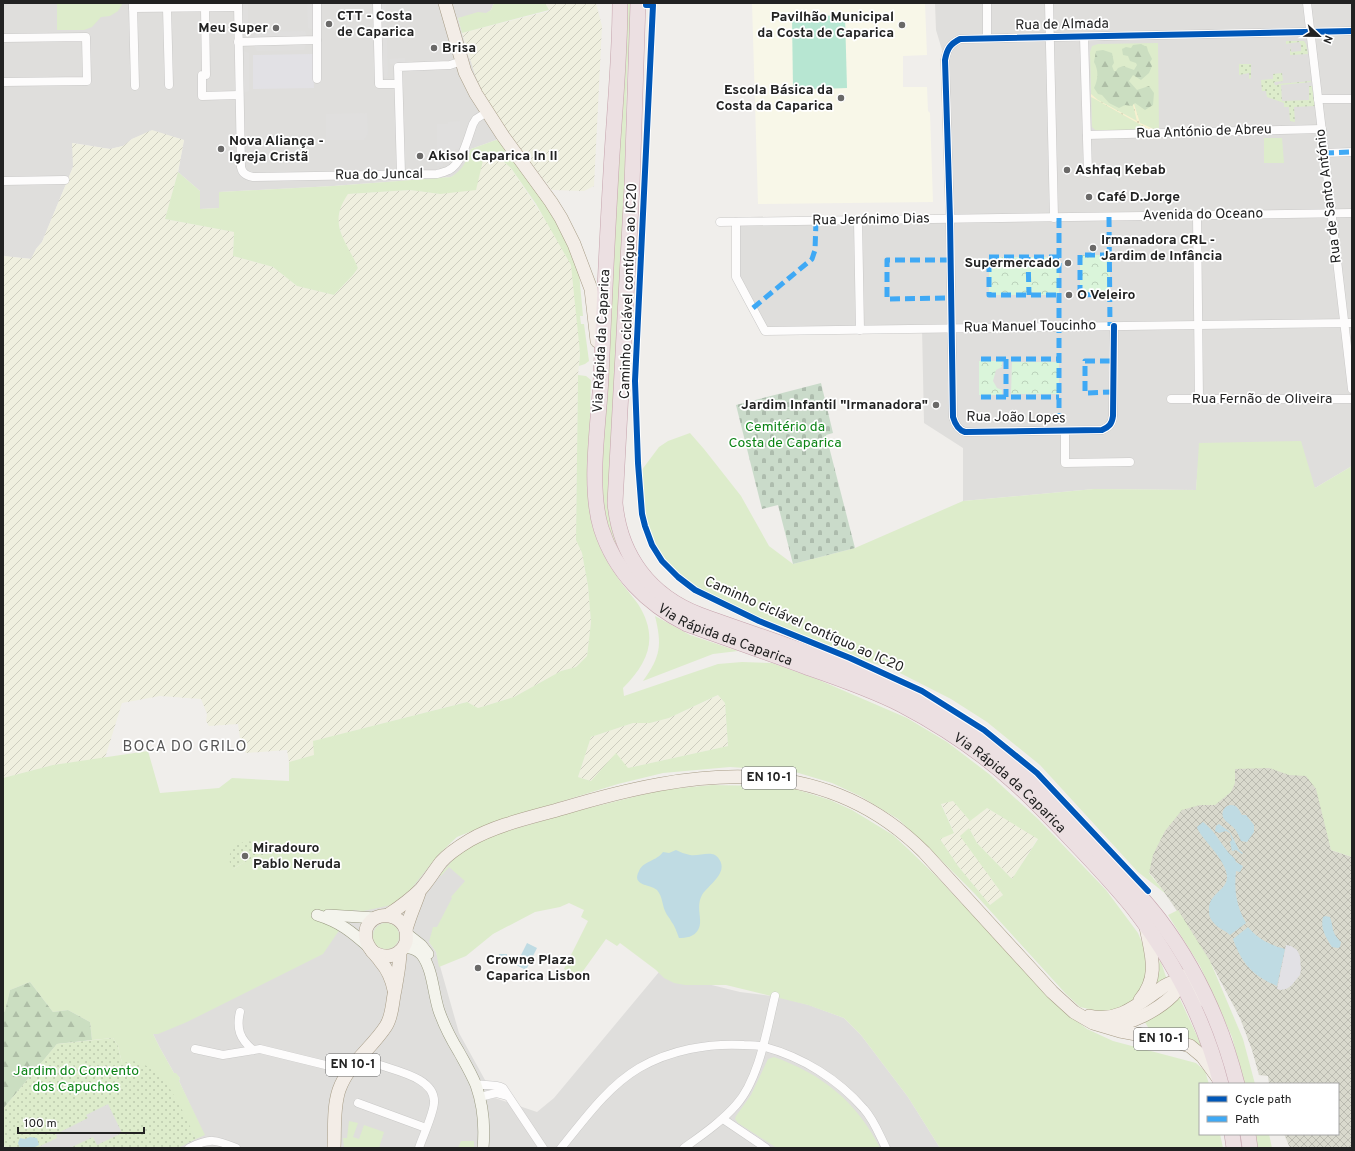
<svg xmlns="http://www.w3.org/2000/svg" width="1355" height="1151" font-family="Overpass,sans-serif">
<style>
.residential{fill:#dfdedc}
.education{fill:#f8f7e8}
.religious{fill:#dededc}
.construction{fill:url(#construction-cross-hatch)}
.farmland{fill:url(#farmland-furrows)}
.grass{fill:#ddeccb;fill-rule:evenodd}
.forest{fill:url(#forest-firs)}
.sand{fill:url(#sand-dots)}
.cemetery{fill:url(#cemetery-stones)}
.park{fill:url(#park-crowns)}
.garden{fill:url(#garden-dots)}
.pitch{fill:#b7e6d2}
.parking{fill:#e0dfde}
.plaza{fill:#e2e1e5}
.water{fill:#bfdbe3}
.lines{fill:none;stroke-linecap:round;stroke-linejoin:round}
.street-casing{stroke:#c9c8c7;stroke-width:9}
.secondary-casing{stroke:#999a82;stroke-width:12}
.primary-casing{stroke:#a79c86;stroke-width:14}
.highway-casing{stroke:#c5a2ac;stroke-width:16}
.street{stroke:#fdfcfc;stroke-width:8}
.secondary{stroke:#f4f4ed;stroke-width:11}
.primary{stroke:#f3ede7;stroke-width:13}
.highway{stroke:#ece0e2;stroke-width:15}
.quiet{stroke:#3fa9f5;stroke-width:5;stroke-dasharray:10 5;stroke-linecap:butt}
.cycleway-casing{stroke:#fff;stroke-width:8}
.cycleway{stroke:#0057b8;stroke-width:6}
.poi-dot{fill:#6a6968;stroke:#fff;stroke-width:1.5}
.labels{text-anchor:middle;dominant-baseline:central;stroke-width:3.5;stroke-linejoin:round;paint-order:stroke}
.shield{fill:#fff;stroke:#646464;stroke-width:1}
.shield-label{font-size:13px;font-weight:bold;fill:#222}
.poi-label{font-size:14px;font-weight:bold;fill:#222;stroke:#fff;text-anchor:start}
.street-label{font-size:14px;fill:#222;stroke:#fff}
.park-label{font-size:14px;fill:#0c8416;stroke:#fff}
.neighbourhood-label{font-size:15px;letter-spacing:1px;fill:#555;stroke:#fff}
</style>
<defs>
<pattern id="construction-cross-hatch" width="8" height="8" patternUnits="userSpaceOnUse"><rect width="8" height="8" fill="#d9d9cd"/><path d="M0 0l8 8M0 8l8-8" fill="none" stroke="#babab0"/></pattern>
<pattern id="farmland-furrows" width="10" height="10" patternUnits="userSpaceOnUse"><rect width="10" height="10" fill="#efefdf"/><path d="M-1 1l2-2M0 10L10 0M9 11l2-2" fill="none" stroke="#cdcdbf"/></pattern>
<pattern id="forest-firs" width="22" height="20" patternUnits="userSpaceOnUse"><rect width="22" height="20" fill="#cbdec1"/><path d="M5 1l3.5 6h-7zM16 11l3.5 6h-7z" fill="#aebea6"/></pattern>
<pattern id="sand-dots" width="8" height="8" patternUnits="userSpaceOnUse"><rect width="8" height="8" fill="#f8f0d0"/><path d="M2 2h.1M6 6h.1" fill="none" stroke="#d4ceb2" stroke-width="1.8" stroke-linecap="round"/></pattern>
<pattern id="cemetery-stones" width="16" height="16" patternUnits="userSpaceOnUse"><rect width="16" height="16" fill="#cadbca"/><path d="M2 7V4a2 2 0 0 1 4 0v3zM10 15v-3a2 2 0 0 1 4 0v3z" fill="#adbcad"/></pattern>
<pattern id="park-crowns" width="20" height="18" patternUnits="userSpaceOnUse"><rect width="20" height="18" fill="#daf5da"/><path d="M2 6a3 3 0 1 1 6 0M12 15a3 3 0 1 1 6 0" fill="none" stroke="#bbd2bb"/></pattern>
<pattern id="garden-dots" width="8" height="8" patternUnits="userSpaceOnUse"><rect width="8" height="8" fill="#ddeccb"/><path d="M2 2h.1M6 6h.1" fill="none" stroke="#bdcaae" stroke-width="1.8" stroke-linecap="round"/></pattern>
</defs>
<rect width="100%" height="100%" fill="#f0eeeb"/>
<g class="residential">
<path d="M3 3H494L491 10 486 14 458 18 468 55 503 125 496 140 471 149 464 167 458 173 451 177 333 186 219 192V208L200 209V191L178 172 184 140 152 131 132 139 123 146 110 149 73 143V167L42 242 36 249 32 259 3 256Z"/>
<path d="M935 3H1352V466L1315 488 1200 443 1196 490 1094 489 963 501V448L924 423 922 328 765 330 737 277V223L950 220 945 60 936 30Z"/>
<path d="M432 838 458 869 468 879 440 928 429 942 436 952 459 1033 495 1098 537 1112 554 1098 659 972 740 992 779 997 809 1005 844 1018 861 1035 908 1097 940 1148H5L3 1138V1109L57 1044 204 1135 179 1081 180 1078 176 1074 174 1073 160 1048 153 1034 361 899Z"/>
</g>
<path class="education" d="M752 3H925L927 55 903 56V87H927L928 111 930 113 933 202 758 204Z"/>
<path class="religious" d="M57 1138 62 1148H36Z"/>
<path class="construction" d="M981 673 1319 735 1331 850 1352 857V1148H1290L1284 1134H1338V1084H1269L1268 1076 1259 1075 1252 1050 1240 1018 1212 965 1171 902 1154 878 1109 828Z"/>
<g class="farmland">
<path d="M545 3H596L602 26 594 186 584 191 552 190 522 151 491 108 483 93 475 75 462 33 549 11 545 4Z"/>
<path d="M152 130 184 140 178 172 165 219 234 232 233 256 273 267 297 286 334 295 353 275 358 268 342 237 338 220 341 204 348 194 410 190 440 194 484 156H493L503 161 511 168 550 227 571 265 573 269 580 354 578 375 576 539 582 553 588 586 591 622 587 656 576 667 561 671 514 697 478 708 466 702 314 741 315 755 289 762 287 750 246 753 241 746 238 724 209 726 206 721 207 714 201 699 160 696 122 703 105 758 53 765 3 778V256L31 259 36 249 42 242 73 167 72 143 110 149 123 146 132 139Z"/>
<path d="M719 695 725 703 728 746 628 768 591 781 578 777 591 737 633 723H650L669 718Z"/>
<path d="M953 801 970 820 987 808 1038 838 1012 879 977 843 969 828 961 836 1003 895 990 905 958 866 940 839 954 832 941 803Z"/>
</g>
<g class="grass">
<path d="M57 3H123L118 11 110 16 101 17 92 27 84 30H57Z"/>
<path d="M494 3H545L549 10 462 33 458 18 478 12 486 13 491 10Z"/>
<path d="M624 3H632L627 76 624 204 609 494 639 583 611 540 602 504V458Z"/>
<path d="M1158 43 1159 130 1098 132 1094 129 1092 127 1090 52 1092 46 1098 44Z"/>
<path d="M1264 138H1282L1284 163H1264Z"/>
<path d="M496 140 499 141 558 222 579 273 583 316H580L581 324H584L589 361 585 364 579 366 580 354 579 343 571 265 536 204 511 168 503 161 493 156H484L476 190 440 194 410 190 348 194C327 225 346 239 358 268L353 275 334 295 297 286 273 267 233 256 234 232 165 219 178 172 200 191V209L219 208V192L333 186 451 177C463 170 466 161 471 149Z"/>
<path d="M578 375 586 376 591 380C590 404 590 428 589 453 588 478 587 504 593 528 598 545 606 561 616 575 622 585 631 594 638 604 659 637 649 662 623 688L624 696 718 664 742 662 772 663 819 680 907 718 947 742 989 774 1038 819 1106 890 1138 933 1145 950 1148 972 1141 990 1131 1003 1117 1011 1102 1012 1080 1007 1066 994 974 893 927 846 898 819 860 796 832 783 792 771 730 767 663 773 618 784 494 822 457 837 438 855 411 889 391 905 373 909 363 911 353 910 323 954 187 1022 158 1034H153L160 1048 174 1073H176L180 1078 179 1081 205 1135 196 1139 174 1096 122 1063 118 1046 113 1038 92 1040 90 1022 68 1010 53 1012 30 982 10 990 5 1011 3 1013V778L53 765 148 751 160 793 219 788 232 778 289 781V762L314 755 313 741 467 702 478 708 514 697 561 671 576 667 587 656 591 622 588 586 582 553 576 540ZM718 695 725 703 728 746 628 768 616 753 591 781 578 777 591 737 633 723H650L669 718ZM953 801 970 821 987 808 1038 839 1012 879 977 843 969 828 960 836 1003 895 990 905 958 866 940 839 954 833 941 804ZM256 842 266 855C253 857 243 862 232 870Z"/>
<path d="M690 433 704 449 741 496 769 546 793 564 855 548 963 501 1094 489 1196 490 1199 443 1301 441 1315 488 1352 466V857L1331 850 1316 789 1306 776 1289 775 1269 768 1235 769V783L1231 792 1215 805H1200L1182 810 1165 831 1153 855 1149 873 1166 894 1138 872 1040 765 987 722 951 699 896 671 809 641 706 594 679 576 661 556 650 534 643 514 641 471 659 447 668 441Z"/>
<path d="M655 616 690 635 738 651 713 654 643 681C661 656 662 645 655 616Z"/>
<path d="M712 785 767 786 795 789 830 800 852 810 893 835 907 848 937 877 960 902 992 932 1067 1013 1087 1029 1113 1041 1196 1063 1205 1071 1209 1084H1200V1134H1220L1223 1148H940L908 1097 861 1035 844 1018 808 1005 726 985H685L674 983 664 978 656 970 620 943 617 946 606 939 578 978 564 969 588 921 581 917 584 910 569 903 560 907 535 912 493 934 466 956 439 967 436 952 429 942 433 927H437L452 898 451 897 465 881 449 867 441 876 440 875 453 860 463 852 479 842 494 835 573 812 662 790Z"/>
<path d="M1178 910 1210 961 1243 1039 1255 1084H1244L1232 1037 1200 966 1168 915Z"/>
<circle cx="386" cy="936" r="13"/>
<path d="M1160 959 1166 977 1155 987Z"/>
<path d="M1179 997 1204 1051 1149 1029 1145 1022Z"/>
<path d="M774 1057C822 1074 857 1102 880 1148H777L738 1123 735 1119 736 1116 751 1095 768 1059Z"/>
<path d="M349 1121 358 1123 353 1137 359 1139 364 1125 384 1132 379 1148H344L343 1138H347Z"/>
<path d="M1255 1134H1269L1272 1148H1256Z"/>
<path d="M461 1141H474V1148H458Z"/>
</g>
<g class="forest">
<path d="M1141 44 1147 47 1148 51 1152 59 1150 62 1152 66 1149 73 1141 80 1133 75 1129 81 1137 90 1149 86 1154 93 1153 105 1145 110 1135 103 1132 106 1125 105 1119 108 1109 103 1102 95 1098 94 1094 88C1098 80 1099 71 1094 62L1096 51 1103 50 1112 53 1114 63 1112 66 1114 71H1116L1118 68 1123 66 1134 70 1137 65 1136 63 1130 61 1128 56 1123 55 1122 49 1126 47 1131 48 1133 45Z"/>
<path d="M30 982 53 1012 68 1010 90 1022 92 1040 57 1044 3 1109V1013L5 1011 10 990Z"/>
</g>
<path class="sand" d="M1091 94 1098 100 1137 121 1133 105 1134 104 1140 123 1156 130H1150L1095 99 1091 97Z"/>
<path class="cemetery" d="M821 383 833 433 826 435 855 548 793 564 778 505 762 509 736 405Z"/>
<g class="park">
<path d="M1080 255H1110V294L1080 295Z"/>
<rect x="989" y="257" width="70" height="38"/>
<path d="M979 361H1002V367L996 370 993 381 997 388 1002 390V395H979Z"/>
<path d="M1012 362H1059V394H1011Z"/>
</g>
<g class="garden">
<path d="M1286 41H1304L1306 44 1308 54 1290 55V46L1291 52 1301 51V45L1299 42 1286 44Z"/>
<path d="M1239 64H1251V78L1249 79V73L1239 75Z"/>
<path d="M1282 73 1283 81 1274 82 1275 85H1278V84L1311 81V82L1281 85 1282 101 1309 100V86H1312L1315 106 1294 107 1295 122 1290 121 1289 107H1284V103L1267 97 1266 91H1262L1261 80 1273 79V74Z"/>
<path d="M247 841C257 842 262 846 267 855 253 857 243 862 232 870 226 854 231 845 247 841Z"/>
<path d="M113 1038 118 1046 122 1063C127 1062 133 1060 138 1062 168 1072 183 1112 196 1139L178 1148H70L93 1137 97 1145 122 1133 108 1104 86 1115 88 1118 56 1134 57 1138 36 1148H19L18 1147 14 1148H5L3 1138V1109L57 1044Z"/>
</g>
<path class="pitch" d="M845 15 847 88 793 90 792 17Z"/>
<g class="parking">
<path d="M242 3H248V30L242 31Z"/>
<path d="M306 3H313L314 30 308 28 307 4Z"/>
<path d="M380 3H386L388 77 382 78Z"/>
<path d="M305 31 307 37 254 38 257 32Z"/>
<path d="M306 44 304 50 257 51 254 45Z"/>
<path d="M243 51 249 53V91L243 93Z"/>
<path d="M405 58V63L390 64 389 59Z"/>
<path d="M367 113 368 134 364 140H326V114Z"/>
<path d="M460 121V149H455V160L443 161V166H437V124H448V122Z"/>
</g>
<g class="plaza">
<path d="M313 54 314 88 253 89V55Z"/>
<path d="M1286 945 1291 946 1297 950 1300 956 1301 970 1300 975 1291 986 1286 989 1281 990 1277 989Z"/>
</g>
<g class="water">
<path d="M1230 805C1238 805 1239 810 1242 815H1246L1254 825V832L1247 842 1241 841C1239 837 1238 833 1235 829 1230 823 1220 820 1223 811 1224 808 1226 806 1230 805Z"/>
<path d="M1203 822C1214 830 1220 842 1228 852 1231 856 1235 857 1236 862L1243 866 1240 872 1236 871C1234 889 1236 906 1246 923L1230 935C1225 930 1218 929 1213 922 1210 919 1209 915 1209 911 1208 893 1227 891 1227 877 1227 862 1206 843 1198 830L1197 827Z"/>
<path d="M1219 824 1230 832 1239 850 1243 853 1242 854 1236 850 1232 851 1230 842 1232 840 1230 833 1226 831 1219 833 1215 831 1216 826Z"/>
<path d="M676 850C680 852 685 854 690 855 699 857 713 849 719 859 729 873 708 885 702 895 695 908 704 921 698 930 694 937 686 938 679 938 677 933 675 926 671 921 670 918 667 916 666 913 662 906 663 897 657 890 650 884 631 886 639 871 643 861 657 861 663 852L669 853Z"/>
<path d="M1325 916 1330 917C1334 929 1331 932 1341 942L1340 947 1338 948 1332 947C1326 938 1320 928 1323 917Z"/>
<path d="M1248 927C1258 939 1270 945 1285 949L1277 986C1253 976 1242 964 1233 939Z"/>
<path d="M527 943 537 948 526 970 516 965Z"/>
<rect x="499" y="954" width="8" height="8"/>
<path d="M30 1137 37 1138 39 1145 33 1148H20L18 1143 20 1138 25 1139Z"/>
</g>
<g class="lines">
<g class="street-casing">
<g id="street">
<path d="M238 3 241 167C242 173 247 176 253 177L437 174C441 173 445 172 449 170 462 164 468 137 473 124L476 119 487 112"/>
<path d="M377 3 379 84H398"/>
<path d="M987 3V38"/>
<path d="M1049 3 1054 218"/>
<path d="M1307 3 1352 389"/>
<path d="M133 5 135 86"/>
<path d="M133 8 238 7"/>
<path d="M167 8 169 85"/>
<path d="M205 8 206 75H202V96L239 95"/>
<path d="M1084 37 1088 173"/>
<path d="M3 38 86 37 87 81 3 82"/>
<path d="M317 40V79"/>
<path d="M238 42 317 40V3"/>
<path d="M1318 99H1352"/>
<path d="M1087 135 1322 129"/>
<path d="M1324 153 1352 152"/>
<path d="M401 174 398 67 450 65 462 61"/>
<path d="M3 181 65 180"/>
<path d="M1197 215 1199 399"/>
<path d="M858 220 860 330"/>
<path d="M720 222 1352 213"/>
<path d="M736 222V277L765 331 1352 323"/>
<path d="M1114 326 1113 416C1112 424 1109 427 1102 430L965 432C958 430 955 424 953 417L950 219 945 60C947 49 950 44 960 39L1352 31"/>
<path d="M1171 399H1352"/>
<path d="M1065 431V463L1130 462"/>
<path d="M240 1012C236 1029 240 1039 253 1050"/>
<path d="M195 1049 223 1055 260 1049 350 1071"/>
<path d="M377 1064C396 1071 436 1078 434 1103 433 1115 423 1136 419 1148"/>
<path d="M475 1084C484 1086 495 1084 503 1088L543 1148"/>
<path d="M480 1097 496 1093 507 1096"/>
<path d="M358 1103 426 1128"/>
<path d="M723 1119 766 1148"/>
<path d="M189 1148C210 1138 215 1139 236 1148"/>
<path d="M561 1148C584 1120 607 1087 639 1068 670 1050 708 1043 744 1045 751 1045 758 1045 765 1047 802 1057 838 1079 864 1109 874 1120 879 1134 886 1148"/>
<path d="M684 1148C702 1135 721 1122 736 1105 759 1080 767 1029 775 996"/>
</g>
</g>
<g class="secondary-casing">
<g id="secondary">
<path d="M317 915C340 922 352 932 370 948"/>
<path d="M328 915 376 918"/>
<path d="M407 934 421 945 428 954"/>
<path d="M403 947C411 948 417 949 422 955 433 970 433 993 439 1011 444 1025 451 1039 459 1052 465 1063 471 1073 476 1085 483 1105 485 1127 483 1148"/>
</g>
</g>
<g class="primary-casing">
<g id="primary">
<path d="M445 3 465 72 476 94 503 136 551 202 561 218 574 244 591 289 597 341"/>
<path d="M388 915C400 907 411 899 421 889 429 880 434 871 441 862 449 853 460 846 470 840 498 824 533 817 564 808 691 770 821 749 924 852L1052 992 1074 1012 1093 1023 1120 1031 1174 1041 1190 1046 1202 1056 1218 1078"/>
<path d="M372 951C384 960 401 957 406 942 407 937 406 933 406 929 407 926 408 923 409 920 412 911 416 902 419 893"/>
<path d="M394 990C392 980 388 970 381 962 376 954 367 948 366 939 361 914 396 906 406 930"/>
<path d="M1140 1000C1160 976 1151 954 1146 927"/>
<path d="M1089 1016C1118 1023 1137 1005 1159 990 1165 985 1171 981 1179 982 1190 983 1198 994 1206 1001"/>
<path d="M1109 1025C1130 1025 1158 1010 1173 995 1177 990 1181 982 1184 976"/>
<path d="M334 1148C335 1129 333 1108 339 1090 348 1064 372 1048 386 1026 393 1015 392 1002 395 990 397 977 400 964 400 951"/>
</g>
</g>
<g class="highway-casing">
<g id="highway">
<path id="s1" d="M620 3C620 59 614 115 611 172 607 240 604 308 601 377 599 423 588 485 601 528 615 572 647 604 687 624 728 639 769 653 809 668 841 679 872 690 902 705 942 726 981 752 1015 783 1034 800 1052 819 1070 838 1092 861 1114 884 1134 909 1174 961 1205 1021 1221 1084"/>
<path d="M638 3 632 186 615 503C620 556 650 596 700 615 774 642 850 664 919 701 957 721 992 746 1024 774 1043 792 1061 811 1079 830 1106 859 1135 888 1159 919 1196 968 1222 1025 1237 1084"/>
<path d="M1232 1134 1234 1148"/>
<path d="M1248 1134 1250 1148"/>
</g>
</g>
<use href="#street" class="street"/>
<use href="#secondary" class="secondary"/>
<use href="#primary" class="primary"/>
<use href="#highway" class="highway"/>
<g class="quiet">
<path d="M1324 153 1352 152"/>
<path d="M1109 217 1110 326"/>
<path d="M1059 218V431"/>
<path d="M1110 255H1080V295L1110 294"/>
<path d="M1028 257 1029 295"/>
<path d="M1059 257H989V295H1059"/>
<path d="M950 260H887V299L950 298"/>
<path d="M753 308 812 259 815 250 816 221"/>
<path d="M981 359H1059"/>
<path d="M1006 359V397"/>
<path d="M1113 392 1085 393V361H1113"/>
<path d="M981 397H1059"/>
</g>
<g class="cycleway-casing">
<g id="cycleway">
<path d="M646 3V5H653L635 381 638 463 642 514 645 526 652 545 662 561 678 577 695 590 759 621 850 658 922 691 984 730 1037 773 1148 891"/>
<path d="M1114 326 1113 416C1112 424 1109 427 1102 430L965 432C958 430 955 424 953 417L950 219 945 60C947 49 950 44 960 39L1352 31"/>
</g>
</g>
<use href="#cycleway" class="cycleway"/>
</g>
<g class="poi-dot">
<circle cx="329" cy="24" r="4"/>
<circle cx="902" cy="25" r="4"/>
<circle cx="276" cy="28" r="4"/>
<circle cx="434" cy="48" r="4"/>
<circle cx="841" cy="98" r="4"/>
<circle cx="221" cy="149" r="4"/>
<circle cx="420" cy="156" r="4"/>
<circle cx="1067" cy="170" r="4"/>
<circle cx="1089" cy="197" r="4"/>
<circle cx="1093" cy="248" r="4"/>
<circle cx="1068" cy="263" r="4"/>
<circle cx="1069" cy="295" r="4"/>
<circle cx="936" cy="405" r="4"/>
<circle cx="245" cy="856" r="4"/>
<circle cx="478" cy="968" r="4"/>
</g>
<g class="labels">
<g class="shield">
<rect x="742" y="767" width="54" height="22" rx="3"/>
<rect x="1134" y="1028" width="54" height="22" rx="3"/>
<rect x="326" y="1054" width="54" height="22" rx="3"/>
</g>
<g class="shield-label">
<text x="769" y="778">EN 10-1</text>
<text x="1161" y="1039">EN 10-1</text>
<text x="353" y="1065">EN 10-1</text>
</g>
<g class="poi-label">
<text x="337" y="16">CTT - Costa<tspan x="337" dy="16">de Caparica</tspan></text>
<text x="894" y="17" text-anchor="end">Pavilhão Municipal<tspan x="894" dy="16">da Costa de Caparica</tspan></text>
<text x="268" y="28" text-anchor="end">Meu Super</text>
<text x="442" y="48">Brisa</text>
<text x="833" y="90" text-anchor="end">Escola Básica da<tspan x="833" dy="16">Costa da Caparica</tspan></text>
<text x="229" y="141">Nova Aliança -<tspan x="229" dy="16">Igreja Cristã</tspan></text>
<text x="428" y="156">Akisol Caparica In II</text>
<text x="1075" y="170">Ashfaq Kebab</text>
<text x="1097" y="197">Café D.Jorge</text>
<text x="1101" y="240">Irmanadora CRL -<tspan x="1101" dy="16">Jardim de Infância</tspan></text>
<text x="1060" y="263" text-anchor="end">Supermercado</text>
<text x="1077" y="295">O Veleiro</text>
<text x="928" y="405" text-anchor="end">Jardim Infantil "Irmanadora"</text>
<text x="253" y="848">Miradouro<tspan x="253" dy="16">Pablo Neruda</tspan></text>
<text x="486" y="960">Crowne Plaza<tspan x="486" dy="16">Caparica Lisbon</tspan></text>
</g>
<g class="street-label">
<text transform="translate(1062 25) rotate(-1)">Rua de Almada</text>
<text transform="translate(1204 132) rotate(-2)">Rua António de Abreu</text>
<text transform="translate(379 175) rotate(-1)">Rua do Juncal</text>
<text transform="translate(1329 196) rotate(-97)">Rua de Santo António</text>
<text transform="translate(1203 215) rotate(-1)">Avenida do Oceano</text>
<text transform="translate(871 220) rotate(-1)">Rua Jerónimo Dias</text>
<text transform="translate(629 291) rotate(-88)">Caminho ciclável contíguo ao IC20</text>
<text transform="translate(1030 327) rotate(-1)">Rua Manuel Toucinho</text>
<text transform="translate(602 341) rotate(-87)">Via Rápida da Caparica</text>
<text x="1262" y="399">Rua Fernão de Oliveira</text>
<text transform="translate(1016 418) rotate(1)">Rua João Lopes</text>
<text transform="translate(804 625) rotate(24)">Caminho ciclável contíguo ao IC20</text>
<text stroke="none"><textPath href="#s1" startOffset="698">Via Rápida da Caparica</textPath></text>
<text stroke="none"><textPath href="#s1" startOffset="1022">Via Rápida da Caparica</textPath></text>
</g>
<g class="park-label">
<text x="785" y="427">Cemitério da<tspan x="785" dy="16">Costa de Caparica</tspan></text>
<text x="76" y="1071">Jardim do Convento<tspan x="76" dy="16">dos Capuchos</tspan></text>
</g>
<g class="neighbourhood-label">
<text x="185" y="747">BOCA DO GRILO</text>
</g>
</g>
<rect width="1355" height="1151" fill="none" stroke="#222222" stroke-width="8"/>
<rect x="1199" y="1083" width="140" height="52" fill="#ffffff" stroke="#a7a7a7"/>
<rect x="1207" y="1096" width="20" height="6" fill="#0057b8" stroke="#a7a7a7"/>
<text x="1235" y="1103" font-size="12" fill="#222222">Cycle path</text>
<rect x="1207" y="1116" width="20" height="6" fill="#3fa9f5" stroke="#a7a7a7"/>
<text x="1235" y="1123" font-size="12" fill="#222222">Path</text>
<g transform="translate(1319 36) rotate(112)" stroke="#ffffff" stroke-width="3" paint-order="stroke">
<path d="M0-3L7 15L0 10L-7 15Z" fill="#222222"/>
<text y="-6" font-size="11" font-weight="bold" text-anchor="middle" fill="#222222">N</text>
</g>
<path d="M18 1127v6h126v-6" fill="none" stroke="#222222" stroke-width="2"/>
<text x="24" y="1127" font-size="12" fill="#222222" stroke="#ffffff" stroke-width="3" paint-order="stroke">100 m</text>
</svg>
